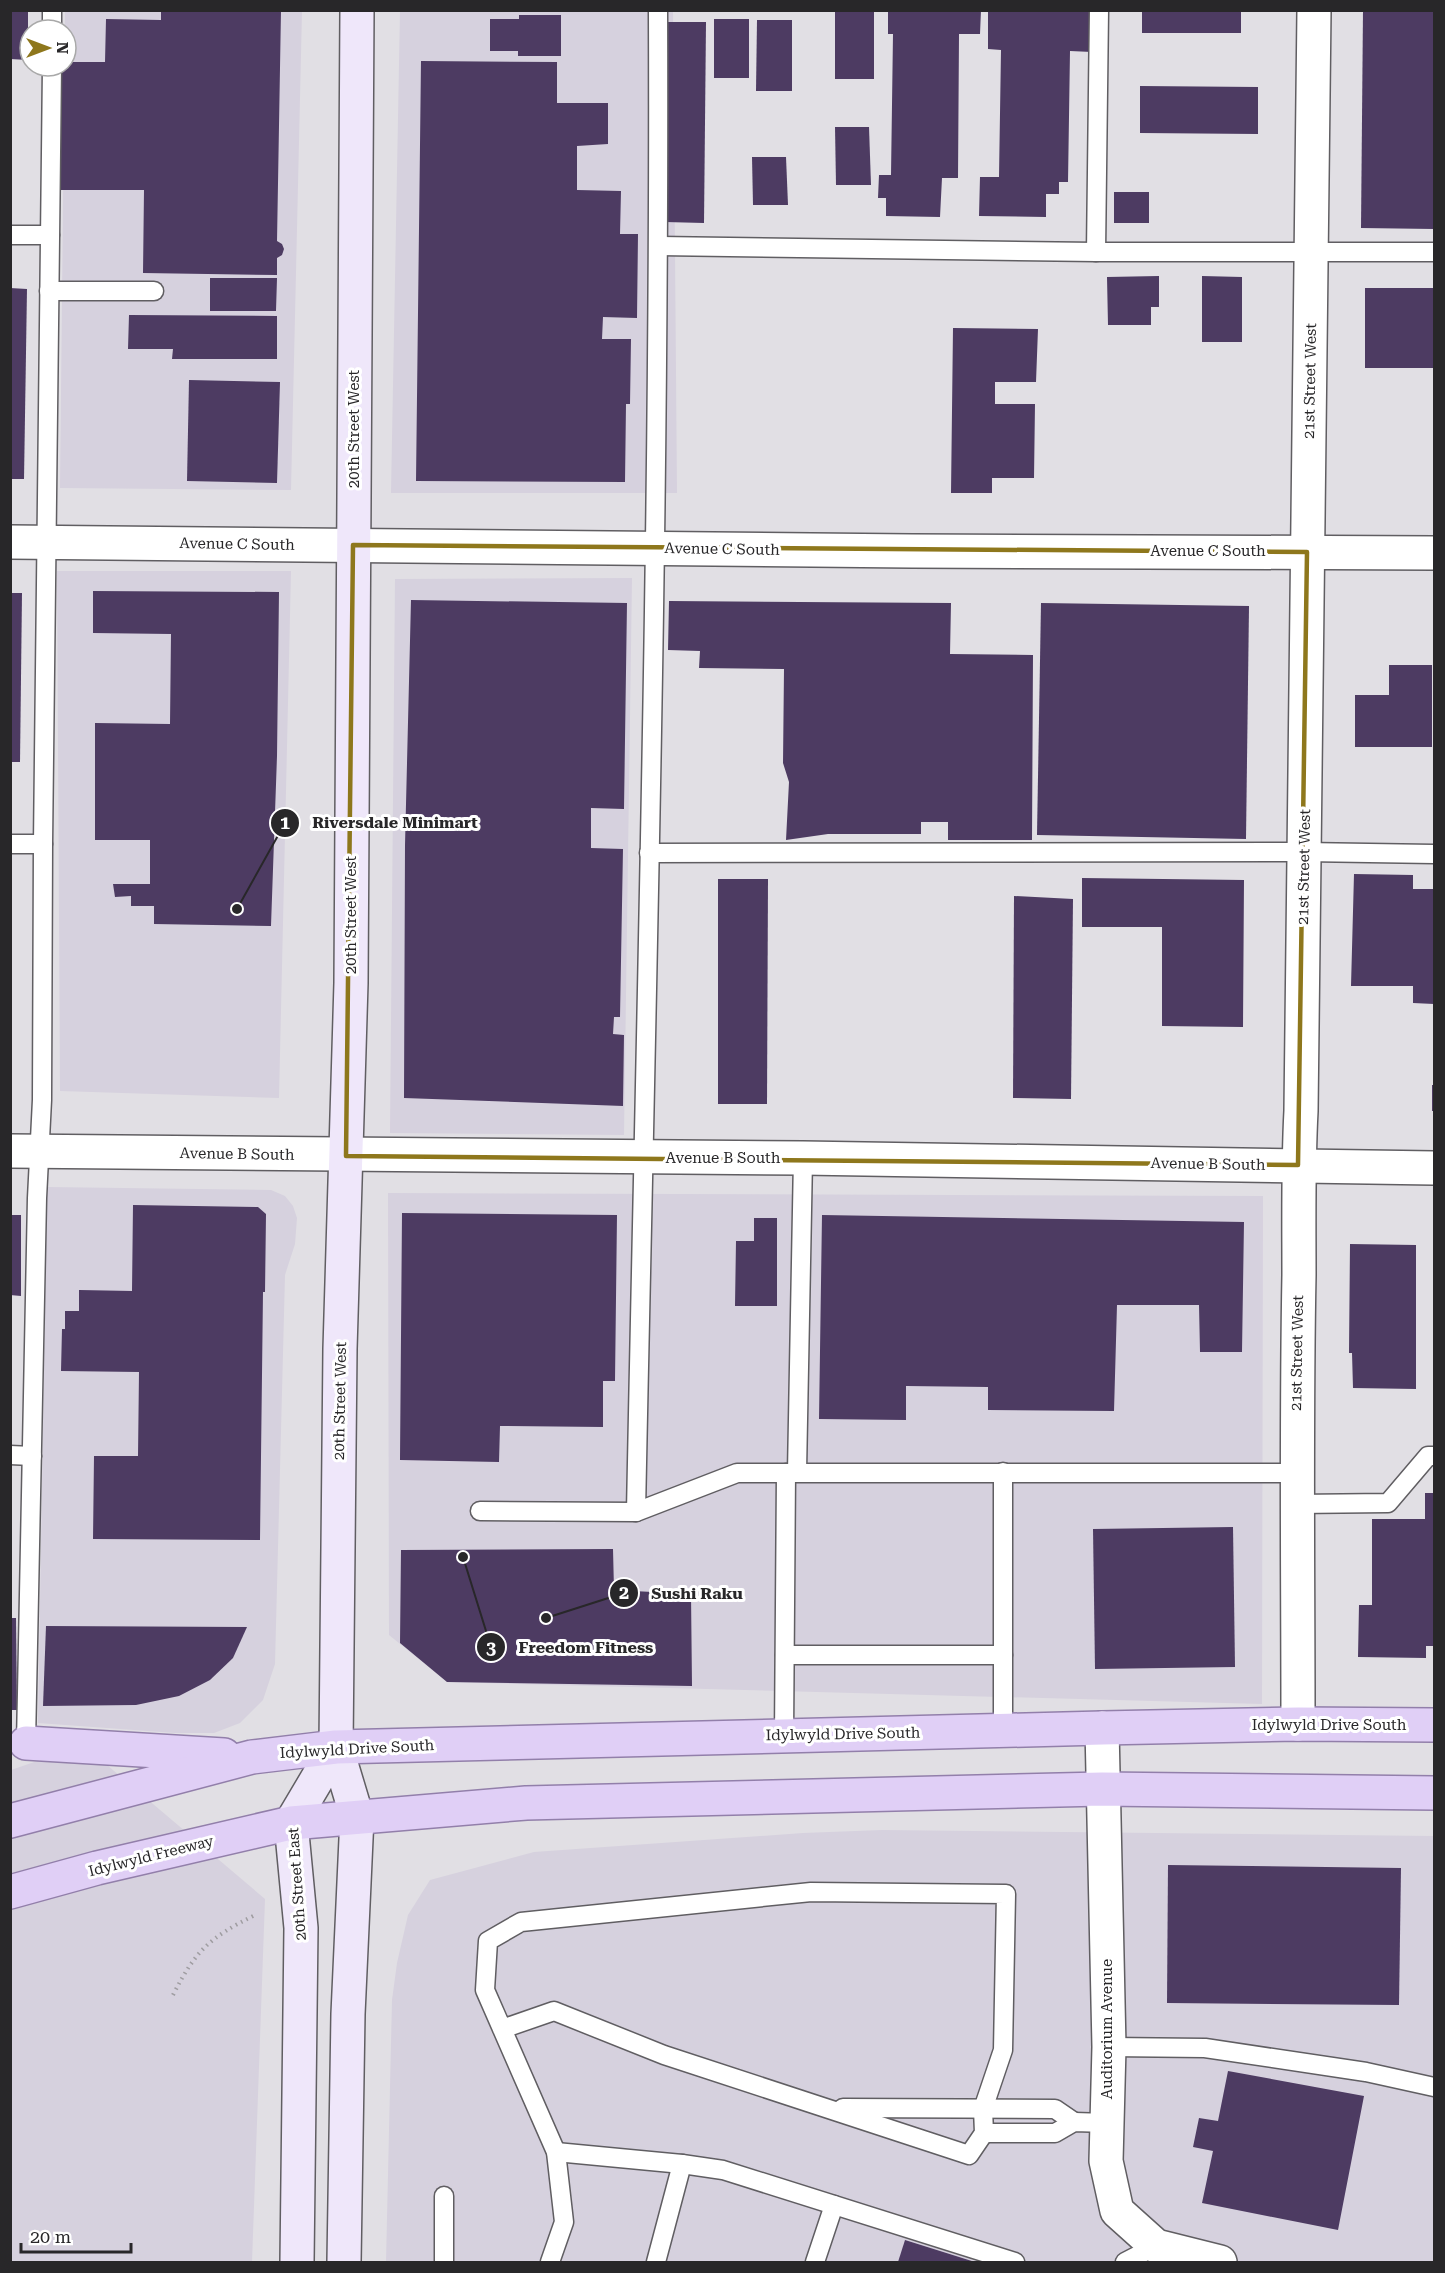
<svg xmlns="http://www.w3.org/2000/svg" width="1445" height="2273" font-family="'Roboto Serif',serif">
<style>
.built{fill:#d6d1de}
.building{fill:#4d3b62}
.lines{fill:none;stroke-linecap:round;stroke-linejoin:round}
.service-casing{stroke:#605e62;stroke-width:21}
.minor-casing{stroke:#605e62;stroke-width:36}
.secondary-casing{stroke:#605e62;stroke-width:36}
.primary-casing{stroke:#927faa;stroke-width:36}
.path{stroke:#9f9da1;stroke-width:4;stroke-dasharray:1.5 4.5;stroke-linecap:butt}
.service{stroke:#fff;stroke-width:18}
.minor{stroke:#fff;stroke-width:33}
.secondary{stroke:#efe7fa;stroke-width:33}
.primary{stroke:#e0cff6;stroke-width:33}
.marked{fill:none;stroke:#8e771c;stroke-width:4.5;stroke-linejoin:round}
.labels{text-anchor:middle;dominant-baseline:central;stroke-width:6;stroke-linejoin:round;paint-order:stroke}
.street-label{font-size:15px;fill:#282729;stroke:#fff}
.leader{fill:none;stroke:#282729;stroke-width:2}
.callout-dot{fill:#282729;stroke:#fff;stroke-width:2}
.mark-label{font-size:18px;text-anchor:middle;font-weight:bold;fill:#fff}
.callout-label{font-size:16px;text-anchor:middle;font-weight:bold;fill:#282729;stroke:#fff;stroke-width:6;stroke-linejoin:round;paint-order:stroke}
</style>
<rect width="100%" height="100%" fill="#e1dfe4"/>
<g class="built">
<path d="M65 11H302L291 490 60 488Z"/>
<path d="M400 11H673L677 493H391Z"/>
<path d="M57 571H291L279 1098 60 1091Z"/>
<path d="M632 578 624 1135 390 1133 395 579Z"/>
<path d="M47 1187 271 1190 285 1196 293 1206 297 1218 295 1244 285 1275 275 1664 263 1700 240 1723 214 1733H175L38 1723Z"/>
<path d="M388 1193 1263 1196 1262 1704 447 1682 389 1635Z"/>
<path d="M43 1759H100L265 1899 252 2262H11V1770Z"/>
<path d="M882 1830 1434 1836V2262H386L392 2000 397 1963 408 1915 430 1880 534 1852 803 1833Z"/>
</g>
<g class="building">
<path d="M10 10H28V60L10 59Z"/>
<path d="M161 10H281L277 241 282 244 284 249 282 255 277 258V275L143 273 144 190H59L60 66H66V62H105L106 19 161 20Z"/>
<rect x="835" y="10" width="39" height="69"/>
<path d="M888 10H981L980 34H959L958 178H942L940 217 886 216V198H878L879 175H891L893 34H888Z"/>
<path d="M988 10H1093L1092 52 1070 51 1068 182H1059V194H1046V217L979 216 980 177H999L1001 50 988 49Z"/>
<rect x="1142" y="10" width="99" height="23"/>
<path d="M1363 10H1434V229L1361 228Z"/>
<path d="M519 15H561V56H518V51H490V19H519Z"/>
<rect x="714" y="19" width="35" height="59"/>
<path d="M757 20H792V91H756Z"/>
<path d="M666 22H706L704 223 665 222Z"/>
<path d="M421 61 557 62V103H608V144L577 146V190L621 191 620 234H638L637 318 603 317 602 339H631L630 404H626L625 482 416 481Z"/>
<path d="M1140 86 1258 87V134L1140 133Z"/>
<path d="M835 127H869L871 185H836Z"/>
<path d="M752 157H786L788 205H753Z"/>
<rect x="1114" y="192" width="35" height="31"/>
<path d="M1159 276V307H1151V325H1108L1107 277Z"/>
<path d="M1202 276 1242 277V342H1202Z"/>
<path d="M210 278H277L276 311H210Z"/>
<path d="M10 288 27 289 24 479H10Z"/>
<rect x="1365" y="288" width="69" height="80"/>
<path d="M129 315 277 316V359H172L173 349H128Z"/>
<path d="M953 328 1038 329 1036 382H995V404H1035L1034 478H992V493H951Z"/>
<path d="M189 380 280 382 277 483 187 481Z"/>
<path d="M93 591 279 592 277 756 271 926 154 924V906H131V896L115 897 113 884H150V840H95V723L170 724 171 634 93 633Z"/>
<path d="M10 593H22L20 762H10Z"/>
<path d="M411 600 627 603 624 809 591 808V848L623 849 620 1017H614L613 1034 624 1035 623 1106 404 1098 405 845Z"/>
<path d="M669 601 951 603 950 654 1033 655 1032 840H948V822H921V834H828L786 840 789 782 783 763 784 669 699 668 700 651 668 650Z"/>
<path d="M1041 603 1249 606 1246 839 1037 835Z"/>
<path d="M1389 665H1432V747H1355V695H1389Z"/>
<path d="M1354 874 1413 875V889H1434V1004L1413 1003V986H1351Z"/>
<path d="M1082 878 1244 880 1243 1027 1162 1026V927H1082Z"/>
<path d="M718 879H768L767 1104H718Z"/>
<path d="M1014 896 1073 899 1071 1099 1013 1098Z"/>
<rect x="1432" y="1085" width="2" height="26"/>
<path d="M133 1205 258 1207 266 1214 265 1292H263L260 1540 93 1539 94 1456H138L139 1372 61 1371 62 1329H65V1311H79V1290L132 1291Z"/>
<path d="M402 1213 617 1215 615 1381H603V1427L500 1426 499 1462 400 1460Z"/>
<path d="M10 1215H21V1296L10 1295Z"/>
<path d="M822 1215 1244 1222 1242 1352H1200L1199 1305H1117L1114 1411 988 1410V1387L906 1386V1420L819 1419Z"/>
<path d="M754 1218H777V1306H735L736 1241H754Z"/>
<path d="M1350 1244 1416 1245V1389L1353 1388 1352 1353H1349Z"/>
<path d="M1425 1493H1434V1646H1426V1658L1358 1657 1359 1605H1372V1519H1425Z"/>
<path d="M1233 1527 1235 1667 1095 1669 1093 1529Z"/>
<path d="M613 1549 614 1590 691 1594 692 1686 447 1682 400 1643 401 1550Z"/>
<path d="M10 1618H16L17 1710H10Z"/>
<path d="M46 1626 247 1627 233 1658 210 1680 179 1696 136 1705 43 1706Z"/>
<path d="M1168 1865 1401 1868 1399 2005 1167 2003Z"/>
<path d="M1228 2071 1364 2096 1338 2230 1202 2203 1213 2151 1193 2147 1199 2118 1218 2121Z"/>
<path d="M905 2240 975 2262H898Z"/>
</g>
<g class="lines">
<g class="service-casing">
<g id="service">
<path d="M52 30V10"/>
<path d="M10 235H50"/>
<path d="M659 246 1096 252H1434"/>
<path d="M1096 252 1099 10"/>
<path d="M49 291H154"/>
<path d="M10 844H43"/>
<path d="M649 853 1304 852 1434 854"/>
<path d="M10 1455 32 1456"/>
<path d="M797 1472 803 1158"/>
<path d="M1003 1472V1730"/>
<path d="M1296 1504 1388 1503 1428 1456H1434"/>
<path d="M480 1511 636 1512 737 1473H1296"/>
<path d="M636 1512C646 1011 660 511 658 10"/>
<path d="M785 1655H1003"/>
<path d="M784 1736 786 1473"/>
<path d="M26 1743 37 1198 42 1100 43 844 52 66"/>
<path d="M502 2029 554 2011 664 2055 969 2155 984 2133 983 2109 1003 2050 1006 1894 811 1892 521 1922 488 1941 485 1990 556 2152 564 2222 550 2262"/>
<path d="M1109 2047 1205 2048 1366 2072 1434 2087"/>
<path d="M843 2108 1055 2109 1074 2122"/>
<path d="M984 2133H1055L1074 2122 1107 2123"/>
<path d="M556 2152 682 2164 723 2170 1015 2262"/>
<path d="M444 2262V2196"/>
<path d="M656 2262 682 2164"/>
<path d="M815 2262 834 2205"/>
<path d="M1125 2262 1156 2246"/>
</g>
</g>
<g class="minor-casing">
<g id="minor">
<path d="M10 542 912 551 1434 553"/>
<path d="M10 1151 803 1158 1434 1168"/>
<path d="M1298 1724C1298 1574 1296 1425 1299 1275 1299 1220 1298 1166 1301 1111L1314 10"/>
<path d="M1102 1728 1109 2047 1106 2161 1117 2211 1156 2246 1220 2262"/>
</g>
</g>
<g class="secondary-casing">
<g id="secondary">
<path d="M297 2262 301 1928 291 1823 336 1747"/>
<path d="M344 2262 348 2014 357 1817 336 1747 340 1349 351 983 357 10"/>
</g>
</g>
<g class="primary-casing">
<g id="primary">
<path d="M26 1743 224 1755"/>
<path d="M10 1821 252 1757 336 1747 1102 1728 1298 1724 1434 1725"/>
<path d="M10 1892 97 1868 291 1823 526 1803 1102 1789 1434 1793"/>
</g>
</g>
<path class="path" d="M173 1995C196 1950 209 1938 255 1915"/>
<use href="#service" class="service"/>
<use href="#minor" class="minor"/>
<use href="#secondary" class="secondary"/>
<use href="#primary" class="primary"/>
</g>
<path class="marked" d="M353 545 1307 552 1298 1165 346 1156Z"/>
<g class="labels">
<g class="street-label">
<text transform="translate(1310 381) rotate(-89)">21st Street West</text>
<text transform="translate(354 429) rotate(-90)">20th Street West</text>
<text transform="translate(237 544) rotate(1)">Avenue C South</text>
<text transform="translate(722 549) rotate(1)">Avenue C South</text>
<text x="1208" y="551">Avenue C South</text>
<text transform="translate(1304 867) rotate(-89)">21st Street West</text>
<text transform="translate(351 915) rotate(-90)">20th Street West</text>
<text transform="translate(237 1154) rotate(1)">Avenue B South</text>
<text x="723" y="1158">Avenue B South</text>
<text transform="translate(1208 1164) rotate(1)">Avenue B South</text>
<text transform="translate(1297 1353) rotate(-89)">21st Street West</text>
<text transform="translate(340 1401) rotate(-89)">20th Street West</text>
<text x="1329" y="1725">Idylwyld Drive South</text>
<text transform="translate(843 1734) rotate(-1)">Idylwyld Drive South</text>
<text transform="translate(357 1749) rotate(-3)">Idylwyld Drive South</text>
<text transform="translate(151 1856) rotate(-14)">Idylwyld Freeway</text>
<text transform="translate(297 1884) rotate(-94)">20th Street East</text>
<text transform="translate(1107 2029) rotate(-90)">Auditorium Avenue</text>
</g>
</g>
<path class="leader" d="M237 909L285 823M546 1618L624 1593M463 1557L491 1647"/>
<g class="callout-dot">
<circle cx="237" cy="909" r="6"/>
<circle cx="546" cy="1618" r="6"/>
<circle cx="463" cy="1557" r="6"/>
<circle cx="285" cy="823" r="15"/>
<circle cx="624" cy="1593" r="15"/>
<circle cx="491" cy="1647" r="15"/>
</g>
<g class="mark-label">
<text x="285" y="829">1</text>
<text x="624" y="1599">2</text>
<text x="491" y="1654">3</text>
</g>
<g class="callout-label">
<text x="395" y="828">Riversdale Minimart</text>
<text x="697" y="1599">Sushi Raku</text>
<text x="586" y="1653">Freedom Fitness</text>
</g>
<rect width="1445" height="2273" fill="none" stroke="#282729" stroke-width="24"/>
<g transform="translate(48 48) rotate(90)"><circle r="28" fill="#ffffff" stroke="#a9a9a9" stroke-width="1.5"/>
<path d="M0-4.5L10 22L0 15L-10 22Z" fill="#8e771c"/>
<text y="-9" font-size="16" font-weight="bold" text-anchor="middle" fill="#282729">N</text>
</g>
<path d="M21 2243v9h110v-9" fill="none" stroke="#282729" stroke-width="3"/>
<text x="30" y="2243" font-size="18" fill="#282729" stroke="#ffffff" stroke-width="4.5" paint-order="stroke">20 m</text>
</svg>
